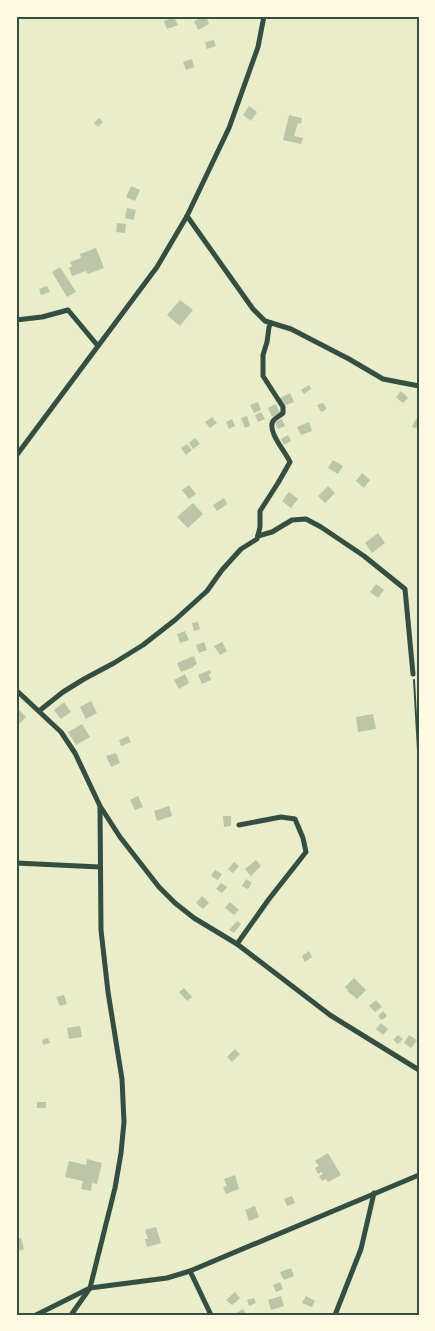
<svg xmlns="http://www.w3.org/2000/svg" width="435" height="1331" font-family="Manrope,sans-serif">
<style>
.building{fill:#bcc5a7}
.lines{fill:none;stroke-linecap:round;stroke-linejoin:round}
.path{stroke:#344e41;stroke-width:2}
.minor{stroke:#344e41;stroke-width:5}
.neatline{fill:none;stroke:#344e41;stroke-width:2}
</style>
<rect width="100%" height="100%" fill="#e9edc9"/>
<g class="building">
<path d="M206 16 209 24 198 30 194 21Z"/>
<path d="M174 17 178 25 167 29 164 21Z"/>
<path d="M214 40 216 46 207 49 205 42Z"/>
<path d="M192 59 194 67 186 70 183 62Z"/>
<path d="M249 106 257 112 251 121 243 115Z"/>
<path d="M289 115 302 118 301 124 298 123 294 136 303 138 301 144 283 140Z"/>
<path d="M99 118 103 122 98 127 94 123Z"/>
<path d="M131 186 140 190 135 201 126 197Z"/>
<path d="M127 208 136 210 134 220 125 218Z"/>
<path d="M117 223 126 224 125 233 116 232Z"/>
<path d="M96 248 104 268 88 274 86 271 72 276 69 268 72 266 70 262 81 258 80 254Z"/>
<path d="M60 267 76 292 67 297 52 272Z"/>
<path d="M47 286 50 292 41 295 39 289Z"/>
<path d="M180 300 193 310 180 326 167 315Z"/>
<path d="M309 385 311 389 304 394 301 390Z"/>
<path d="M401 391 408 398 403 403 396 397Z"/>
<path d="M290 393 294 402 284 406 280 398Z"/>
<path d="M258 402 261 410 254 413 250 405Z"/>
<path d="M323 403 327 409 321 412 317 405Z"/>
<path d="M276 404 280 413 272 417 268 408Z"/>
<path d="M261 412 265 419 258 422 255 415Z"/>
<path d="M247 416 250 426 245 428 241 418Z"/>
<path d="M212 417 217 423 210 428 205 422Z"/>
<path d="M232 419 235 426 229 429 226 422Z"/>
<path d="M282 419 285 426 278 429 275 422Z"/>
<path d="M416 419 419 420V429L412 427Z"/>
<path d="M309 422 312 431 301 435 297 427Z"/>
<path d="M288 435 291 441 284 445 281 439Z"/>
<path d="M195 438 200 444 193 449 189 443Z"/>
<path d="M187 444 192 450 186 455 181 448Z"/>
<path d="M333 460 343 466 338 474 328 468Z"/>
<path d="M362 473 370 480 364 488 356 481Z"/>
<path d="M189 485 196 494 189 499 182 490Z"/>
<path d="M328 486 335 493 325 503 318 496Z"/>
<path d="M289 492 298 499 291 508 282 501Z"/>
<path d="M224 498 227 504 217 511 213 505Z"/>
<path d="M193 503 203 514 188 528 177 517Z"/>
<path d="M378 533 385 543 372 553 365 543Z"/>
<path d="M376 584 384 590 378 598 370 592Z"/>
<path d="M198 622 200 629 194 631 192 623Z"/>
<path d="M185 631 189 640 180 643 177 634Z"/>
<path d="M204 642 207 650 199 653 196 645Z"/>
<path d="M222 642 227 651 220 655 214 646Z"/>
<path d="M194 656 197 664 193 666 194 667 181 672 177 663Z"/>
<path d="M210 670 211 673 209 674 211 680 202 684 198 675Z"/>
<path d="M185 674 189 683 179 689 174 680Z"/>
<path d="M91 701 97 713 86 719 80 707Z"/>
<path d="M64 702 71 712 61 719 54 710Z"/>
<path d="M16 707 26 717 16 727Z"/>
<path d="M373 714 376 729 358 732 356 717Z"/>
<path d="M82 724 90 737 76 745 68 732Z"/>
<path d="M128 736 131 742 121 746 119 740Z"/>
<path d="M116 753 120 763 111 767 106 756Z"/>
<path d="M138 796 143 807 135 810 130 800Z"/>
<path d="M169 806 172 816 157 821 154 811Z"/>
<path d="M223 816H231V826L224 827Z"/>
<path d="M256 860 261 866 251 876 245 869Z"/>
<path d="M234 862 239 866 233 873 228 869Z"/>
<path d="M215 870 222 874 218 880 211 876Z"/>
<path d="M246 879 252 883 248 889 242 886Z"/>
<path d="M221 883 227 887 222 893 216 889Z"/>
<path d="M202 896 209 903 203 909 196 903Z"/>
<path d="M230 902 239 910 234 915 225 908Z"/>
<path d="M237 921 241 924 234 933 229 930Z"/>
<path d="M309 951 312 957 305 962 302 956Z"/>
<path d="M354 978 366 990 357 999 347 991 348 990 345 987Z"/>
<path d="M184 988 192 997 187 1001 179 992Z"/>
<path d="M64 995 67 1004 60 1006 56 997Z"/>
<path d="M376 1000 382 1007 375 1012 369 1006Z"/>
<path d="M383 1011 387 1016 382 1020 378 1016Z"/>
<path d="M381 1023 388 1029 383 1035 376 1029Z"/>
<path d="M80 1026 82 1037 69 1039 67 1028Z"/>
<path d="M398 1035 403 1039 398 1044 393 1040Z"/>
<path d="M409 1035 417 1040 411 1048 404 1043Z"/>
<path d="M48 1038 50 1043 43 1045 42 1040Z"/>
<path d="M235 1049 240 1054 232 1062 227 1057Z"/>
<rect x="37" y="1102" width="9" height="6"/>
<path d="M328 1153 341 1175 328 1182 326 1179 322 1181 319 1176 323 1174 321 1172 318 1174 315 1168 319 1166 315 1161Z"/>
<path d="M87 1159 102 1163 97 1184 92 1183 91 1191 81 1189 83 1181 65 1177 69 1161 86 1165Z"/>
<path d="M235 1175 239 1189 226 1194 223 1187 227 1186 224 1179Z"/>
<path d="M292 1196 295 1203 287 1206 284 1199Z"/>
<path d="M255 1206 259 1217 249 1221 245 1210Z"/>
<path d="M156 1227 161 1243 147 1247 145 1239H148L145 1230Z"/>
<path d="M21 1238 24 1249 16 1252V1239Z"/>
<path d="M291 1268 294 1276 284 1280 280 1272Z"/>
<path d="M280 1282 283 1289 276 1292 273 1285Z"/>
<path d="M235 1292 240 1298 232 1305 226 1300Z"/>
<path d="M281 1296 284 1306 271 1310 268 1300Z"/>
<path d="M306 1296 315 1301 312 1307 302 1303Z"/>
<path d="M254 1298 256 1303 249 1306 247 1300Z"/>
<path d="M243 1309 247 1315H233Z"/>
</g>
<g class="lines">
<path class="path" d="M414 680 419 768"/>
<g class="minor">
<path d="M187 216 253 309 265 321 291 329 349 359 383 379 419 386"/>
<path d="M16 320 42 317 68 310 98 346"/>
<path d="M16 456 157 267 187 216 229 128 258 47 264 16"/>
<path d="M258 536 272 532 292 520 306 519 321 527 364 556 405 589 413 674"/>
<path d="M16 690 61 732 75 753 100 806 120 837 159 887 175 903 194 918 237 944 330 1015 419 1070"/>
<path d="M39 711 63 692 84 679 114 663 143 645 175 620 207 591 222 570 241 549 257 539 260 527V511L278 483 290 462C286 452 267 432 273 421 275 418 280 416 283 413V407L263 376V355L267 342 269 327 271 323"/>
<path d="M16 863 100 867"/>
<path d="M237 944 269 899 306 852 303 838 295 819 281 817 239 825"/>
<path d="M190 1271 211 1315"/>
<path d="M36 1315 90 1288 167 1278 190 1271 419 1175"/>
<path d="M71 1315 90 1288 115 1188 121 1153 124 1122 122 1079 108 992 101 930 100 807"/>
<path d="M335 1315 361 1249 374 1193"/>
</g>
</g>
<rect width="435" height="1331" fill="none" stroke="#fefae0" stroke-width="35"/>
<rect x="18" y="18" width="400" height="1296" class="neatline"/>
</svg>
